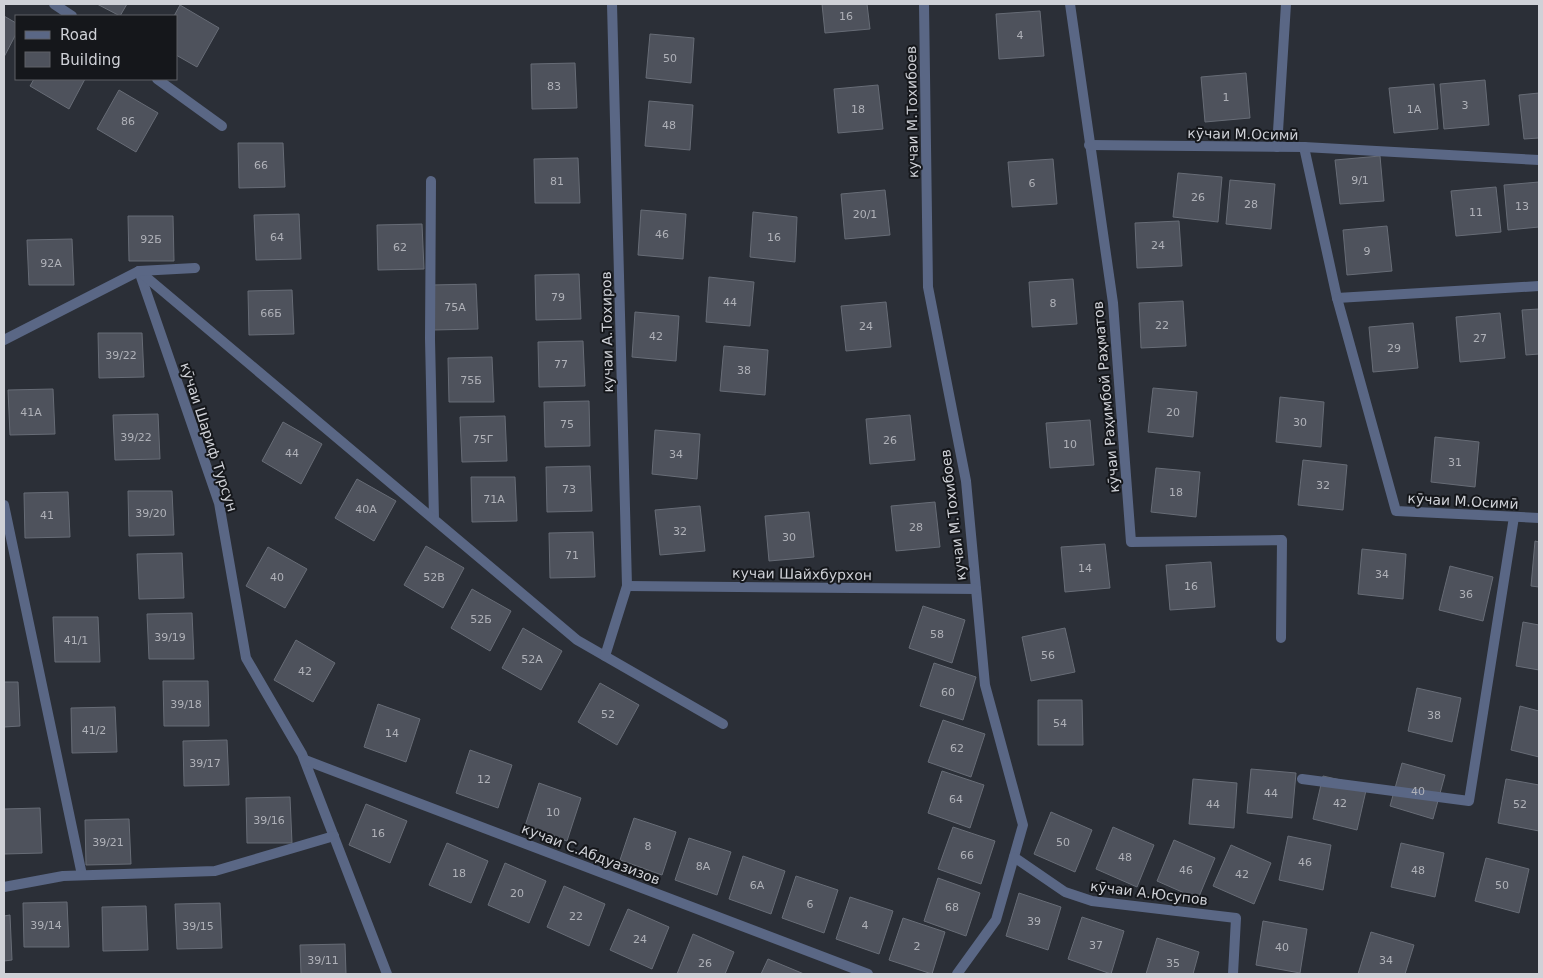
<svg xmlns="http://www.w3.org/2000/svg" width="1543" height="978" font-family="'DejaVu Sans',sans-serif">
<style>
.building{fill:#4e525c;stroke:#676c76}
.lines{fill:none;stroke-linecap:round;stroke-linejoin:round}
.minor{stroke:#5a6785;stroke-width:10}
.labels{text-anchor:middle;dominant-baseline:central;stroke-width:4;stroke-linejoin:round;paint-order:stroke}
.number-label{font-size:11px;fill:#afb1b8}
.street-label{font-size:14px;fill:#cfd1d7;stroke:#15171b}
</style>
<rect width="100%" height="100%" fill="#2b2f37"/>
<g class="building">
<path d="M97 4H127L120 16Z"/>
<path d="M822 4H867L870 29 825 33Z"/>
<path d="M180 5 219 28 197 67 176 55V16H174Z"/>
<path d="M1040 11 1044 56 999 59 996 14Z"/>
<path d="M4 16 16 23V34L4 57Z"/>
<path d="M650 34 694 38 691 83 646 78Z"/>
<path d="M575 63 577 108 532 109 531 64Z"/>
<path d="M1246 73 1250 118 1205 122 1201 77Z"/>
<path d="M34 79H85L69 109 30 86Z"/>
<path d="M1485 80 1489 125 1444 129 1440 84Z"/>
<path d="M1434 84 1438 129 1394 133 1389 88Z"/>
<path d="M878 85 883 129 838 133 834 89Z"/>
<path d="M119 90 158 113 136 152 97 129Z"/>
<path d="M1539 93V138L1524 139 1519 95Z"/>
<path d="M649 101 693 105 690 150 645 146Z"/>
<path d="M238 143H283L285 187 239 188Z"/>
<path d="M1380 156 1384 201 1340 204 1335 160Z"/>
<path d="M578 158 580 203H535L534 159Z"/>
<path d="M1053 159 1057 204 1012 207 1008 162Z"/>
<path d="M1178 173 1222 177 1218 222 1173 217Z"/>
<path d="M1230 180 1275 184 1271 229 1226 224Z"/>
<path d="M1539 182V227L1508 230 1504 185Z"/>
<path d="M1496 187 1501 232 1456 236 1451 191Z"/>
<path d="M885 190 890 235 845 239 841 194Z"/>
<path d="M641 210 686 214 683 259 638 255Z"/>
<path d="M753 212 797 217 795 262 750 257Z"/>
<path d="M299 214 301 259 256 260 254 215Z"/>
<path d="M128 216H173L174 261H129Z"/>
<path d="M1179 221 1182 266 1137 268 1135 223Z"/>
<path d="M422 224 424 269 378 270 377 225Z"/>
<path d="M1387 226 1392 271 1347 275 1343 230Z"/>
<path d="M72 239 74 285H29L27 240Z"/>
<path d="M579 274 581 319 536 320 535 275Z"/>
<path d="M709 277 754 282 750 326 706 322Z"/>
<path d="M1073 279 1077 324 1032 327 1029 282Z"/>
<path d="M476 284 478 329 433 330 432 285Z"/>
<path d="M292 290 294 334 249 335 248 291Z"/>
<path d="M1183 301 1186 346 1141 348 1139 303Z"/>
<path d="M886 302 891 347 846 351 841 306Z"/>
<path d="M1539 309V354L1526 355 1522 310Z"/>
<path d="M635 312 679 316 676 361 632 357Z"/>
<path d="M1500 313 1505 358 1460 362 1456 317Z"/>
<path d="M1413 323 1418 368 1373 372 1369 327Z"/>
<path d="M98 333H142L144 377 99 378Z"/>
<path d="M583 341 585 386 539 387 538 342Z"/>
<path d="M724 346 768 350 765 395 720 391Z"/>
<path d="M492 357 494 402H449L448 358Z"/>
<path d="M1153 388 1197 392 1193 437 1148 432Z"/>
<path d="M53 389 55 434 10 435 8 390Z"/>
<path d="M1280 397 1324 402 1321 447 1276 442Z"/>
<path d="M589 401 590 446 545 447 544 402Z"/>
<path d="M158 414 160 459 115 460 113 415Z"/>
<path d="M910 415 915 460 870 464 866 419Z"/>
<path d="M505 416 507 461 462 462 460 417Z"/>
<path d="M1090 420 1094 465 1050 468 1046 423Z"/>
<path d="M283 422 322 444 301 484 262 461Z"/>
<path d="M655 430 700 434 697 479 652 474Z"/>
<path d="M1435 437 1479 442 1475 487 1431 482Z"/>
<path d="M1303 460 1347 465 1343 510 1298 505Z"/>
<path d="M590 466 592 511 547 512 546 467Z"/>
<path d="M1156 468 1200 472 1196 517 1151 512Z"/>
<path d="M471 477H515L517 521 472 522Z"/>
<path d="M357 479 396 501 374 541 335 518Z"/>
<path d="M128 491H172L174 535 129 536Z"/>
<path d="M68 492 70 537 25 538 24 493Z"/>
<path d="M935 502 940 547 896 551 891 506Z"/>
<path d="M700 506 705 551 660 555 655 510Z"/>
<path d="M809 512 814 557 769 561 765 516Z"/>
<path d="M593 532 595 577 550 578 549 533Z"/>
<path d="M1535 541 1539 542V587L1531 586Z"/>
<path d="M1105 544 1110 588 1065 592 1061 547Z"/>
<path d="M426 546 464 568 443 608 404 585Z"/>
<path d="M268 547 307 569 285 608 246 586Z"/>
<path d="M1362 549 1406 554 1403 599 1358 594Z"/>
<path d="M182 553 184 598 139 599 137 554Z"/>
<path d="M1211 562 1215 607 1170 610 1166 565Z"/>
<path d="M1450 566 1493 577 1483 621 1439 610Z"/>
<path d="M472 589 511 611 490 651 451 628Z"/>
<path d="M923 606 965 620 952 663 909 648Z"/>
<path d="M192 613 194 659H149L147 614Z"/>
<path d="M53 617H98L100 662H55Z"/>
<path d="M1523 622 1539 625V670L1516 666Z"/>
<path d="M523 628 562 651 541 690 502 668Z"/>
<path d="M1065 628 1075 672 1031 681 1022 637Z"/>
<path d="M296 640 335 663 313 702 274 680Z"/>
<path d="M934 663 976 677 963 720 920 706Z"/>
<path d="M163 681H208L209 726H164Z"/>
<path d="M4 682H18L20 726 4 727Z"/>
<path d="M600 683 639 705 617 745 578 722Z"/>
<path d="M1417 688 1461 698 1452 742 1408 731Z"/>
<path d="M1038 700H1082L1083 745H1038Z"/>
<path d="M378 704 420 719 406 762 364 747Z"/>
<path d="M1520 706 1539 711V757L1511 750Z"/>
<path d="M115 707 117 752 72 753 71 708Z"/>
<path d="M943 720 985 734 971 777 928 762Z"/>
<path d="M227 740 229 785 184 786 183 741Z"/>
<path d="M470 750 512 765 498 808 456 793Z"/>
<path d="M1402 763 1445 775 1433 819 1390 806Z"/>
<path d="M1251 769 1296 773 1292 818 1247 813Z"/>
<path d="M942 771 984 785 970 828 928 813Z"/>
<path d="M1323 776 1367 786 1357 830 1313 819Z"/>
<path d="M1193 779 1237 783 1234 828 1189 824Z"/>
<path d="M1506 779 1539 785V831L1498 823Z"/>
<path d="M539 783 581 798 567 841 525 826Z"/>
<path d="M290 797 292 843H247L246 798Z"/>
<path d="M366 804 407 821 390 863 349 845Z"/>
<path d="M40 808 42 853 4 854V809Z"/>
<path d="M1051 812 1092 830 1075 872 1034 854Z"/>
<path d="M634 818 676 832 662 875 620 860Z"/>
<path d="M129 819 131 864 86 865 85 820Z"/>
<path d="M953 827 995 841 981 884 938 869Z"/>
<path d="M1113 827 1154 845 1137 887 1096 869Z"/>
<path d="M1288 836 1331 845 1323 890 1279 880Z"/>
<path d="M689 838 731 852 717 895 675 880Z"/>
<path d="M1174 840 1215 858 1198 899 1157 881Z"/>
<path d="M447 843 488 861 471 903 429 885Z"/>
<path d="M1401 843 1444 853 1435 897 1391 887Z"/>
<path d="M1231 845 1271 863 1254 904 1213 886Z"/>
<path d="M743 856 785 871 771 914 729 899Z"/>
<path d="M1486 858 1529 869 1519 913 1475 901Z"/>
<path d="M505 863 546 881 529 923 488 905Z"/>
<path d="M796 876 838 890 824 933 782 918Z"/>
<path d="M938 878 980 893 966 936 924 921Z"/>
<path d="M564 886 605 904 589 946 547 927Z"/>
<path d="M1019 893 1061 907 1048 950 1006 936Z"/>
<path d="M850 897 893 911 879 954 836 939Z"/>
<path d="M67 902 69 947H24L23 903Z"/>
<path d="M220 903 222 948 177 949 175 904Z"/>
<path d="M146 906 148 950 103 951 102 907Z"/>
<path d="M628 909 669 927 652 969 610 950Z"/>
<path d="M10 915 12 960 4 961V916Z"/>
<path d="M1082 917 1124 931 1111 974 1068 959Z"/>
<path d="M903 918 945 932 932 974 889 960Z"/>
<path d="M1263 921 1307 929 1300 973 1256 965Z"/>
<path d="M1371 932 1414 945 1405 974H1358Z"/>
<path d="M693 934 734 952 725 974H677Z"/>
<path d="M1157 938 1199 952 1193 974H1146Z"/>
<path d="M345 944 346 974H301L300 945Z"/>
<path d="M768 959 804 974H761Z"/>
</g>
<g class="lines">
<g class="minor">
<path d="M54 4 72 16"/>
<path d="M924 4 928 287 966 481 985 685 1023 825 996 920 957 974"/>
<path d="M1070 4 1113 303 1131 542 1282 540 1281 638"/>
<path d="M157 79 222 126"/>
<path d="M1089 145 1304 147 1337 298 1539 286"/>
<path d="M1277 147 1286 4"/>
<path d="M1304 147 1539 160"/>
<path d="M431 181 430 339 434 519"/>
<path d="M139 271 219 503 246 658 302 754 387 974"/>
<path d="M139 271 577 640 723 724"/>
<path d="M1337 298 1396 511 1539 518"/>
<path d="M4 340 139 271 195 268"/>
<path d="M4 505 82 875"/>
<path d="M627 586 976 589"/>
<path d="M605 656 627 586 612 4"/>
<path d="M305 760 868 974"/>
<path d="M1302 779 1469 801 1514 517"/>
<path d="M1014 857 1065 892 1092 901 1236 918 1233 974"/>
<path d="M4 887 63 876 215 871 334 836"/>
</g>
</g>
<g class="labels">
<g class="number-label">
<text x="846" y="16">16</text>
<text x="1020" y="35">4</text>
<text x="670" y="58">50</text>
<text x="554" y="86">83</text>
<text x="1226" y="97">1</text>
<text x="1465" y="105">3</text>
<text x="858" y="109">18</text>
<text x="1414" y="109">1А</text>
<text x="128" y="121">86</text>
<text x="669" y="125">48</text>
<text x="261" y="165">66</text>
<text x="1360" y="180">9/1</text>
<text x="557" y="181">81</text>
<text x="1032" y="183">6</text>
<text x="1198" y="197">26</text>
<text x="1251" y="204">28</text>
<text x="1522" y="206">13</text>
<text x="1476" y="212">11</text>
<text x="865" y="214">20/1</text>
<text x="662" y="234">46</text>
<text x="277" y="237">64</text>
<text x="774" y="237">16</text>
<text x="151" y="239">92Б</text>
<text x="1158" y="245">24</text>
<text x="400" y="247">62</text>
<text x="1367" y="251">9</text>
<text x="51" y="263">92А</text>
<text x="558" y="297">79</text>
<text x="730" y="302">44</text>
<text x="1053" y="303">8</text>
<text x="455" y="307">75А</text>
<text x="271" y="313">66Б</text>
<text x="1162" y="325">22</text>
<text x="866" y="326">24</text>
<text x="656" y="336">42</text>
<text x="1480" y="338">27</text>
<text x="1394" y="348">29</text>
<text x="121" y="355">39/22</text>
<text x="561" y="364">77</text>
<text x="744" y="370">38</text>
<text x="471" y="380">75Б</text>
<text x="31" y="412">41А</text>
<text x="1173" y="412">20</text>
<text x="1300" y="422">30</text>
<text x="567" y="424">75</text>
<text x="136" y="437">39/22</text>
<text x="483" y="439">75Г</text>
<text x="890" y="440">26</text>
<text x="1070" y="444">10</text>
<text x="292" y="453">44</text>
<text x="676" y="454">34</text>
<text x="1455" y="462">31</text>
<text x="1323" y="485">32</text>
<text x="569" y="489">73</text>
<text x="1176" y="492">18</text>
<text x="494" y="499">71А</text>
<text x="366" y="509">40А</text>
<text x="151" y="513">39/20</text>
<text x="47" y="515">41</text>
<text x="916" y="527">28</text>
<text x="680" y="531">32</text>
<text x="789" y="537">30</text>
<text x="572" y="555">71</text>
<text x="1085" y="568">14</text>
<text x="1382" y="574">34</text>
<text x="277" y="577">40</text>
<text x="434" y="577">52В</text>
<text x="1191" y="586">16</text>
<text x="1466" y="594">36</text>
<text x="481" y="619">52Б</text>
<text x="937" y="634">58</text>
<text x="170" y="637">39/19</text>
<text x="76" y="640">41/1</text>
<text x="1048" y="655">56</text>
<text x="532" y="659">52А</text>
<text x="305" y="671">42</text>
<text x="948" y="692">60</text>
<text x="186" y="704">39/18</text>
<text x="608" y="714">52</text>
<text x="1434" y="715">38</text>
<text x="1060" y="723">54</text>
<text x="94" y="730">41/2</text>
<text x="392" y="733">14</text>
<text x="957" y="748">62</text>
<text x="205" y="763">39/17</text>
<text x="484" y="779">12</text>
<text x="1418" y="791">40</text>
<text x="1271" y="793">44</text>
<text x="956" y="799">64</text>
<text x="1340" y="803">42</text>
<text x="1213" y="804">44</text>
<text x="1520" y="804">52</text>
<text x="553" y="812">10</text>
<text x="269" y="820">39/16</text>
<text x="378" y="833">16</text>
<text x="108" y="842">39/21</text>
<text x="1063" y="842">50</text>
<text x="648" y="846">8</text>
<text x="967" y="855">66</text>
<text x="1125" y="857">48</text>
<text x="1305" y="862">46</text>
<text x="703" y="866">8А</text>
<text x="1186" y="870">46</text>
<text x="1418" y="870">48</text>
<text x="459" y="873">18</text>
<text x="1242" y="874">42</text>
<text x="757" y="885">6А</text>
<text x="1502" y="885">50</text>
<text x="517" y="893">20</text>
<text x="810" y="904">6</text>
<text x="952" y="907">68</text>
<text x="576" y="916">22</text>
<text x="1034" y="921">39</text>
<text x="46" y="925">39/14</text>
<text x="865" y="925">4</text>
<text x="198" y="926">39/15</text>
<text x="640" y="939">24</text>
<text x="1096" y="945">37</text>
<text x="917" y="946">2</text>
<text x="1282" y="947">40</text>
<text x="323" y="960">39/11</text>
<text x="1386" y="960">34</text>
<text x="705" y="963">26</text>
<text x="1173" y="963">35</text>
</g>
<g class="street-label">
<text transform="translate(912 112) rotate(-91)">кучаи М.Тохибоев</text>
<text transform="translate(1243 134) rotate(1)">кӯчаи М.Осимӣ</text>
<text transform="translate(607 332) rotate(-91)">кучаи А.Тохиров</text>
<text transform="translate(1106 397) rotate(-95)">кӯчаи Раҳимбой Раҳматов</text>
<text transform="translate(209 437) rotate(72)">кӯчаи Шариф Турсун</text>
<text transform="translate(1463 501) rotate(3)">кӯчаи М.Осимӣ</text>
<text transform="translate(953 515) rotate(-97)">кучаи М.Тохибоев</text>
<text transform="translate(802 574) rotate(1)">кучаи Шайхбурхон</text>
<text transform="translate(591 854) rotate(21)">кучаи С.Абдуазизов</text>
<text transform="translate(1149 893) rotate(7)">кӯчаи А.Юсупов</text>
</g>
</g>
<rect width="1543" height="978" fill="none" stroke="#cfd1d7" stroke-width="10"/>
<rect x="15" y="15" width="162" height="65" fill="#15171b" stroke="#5f6166"/>
<rect x="25" y="31" width="25" height="8" fill="#5a6785" stroke="#5f6166"/>
<text x="60" y="40" font-size="15" fill="#cfd1d7">Road</text>
<rect x="25" y="52" width="25" height="15" fill="#4e525c" stroke="#5f6166"/>
<text x="60" y="65" font-size="15" fill="#cfd1d7">Building</text>
</svg>
